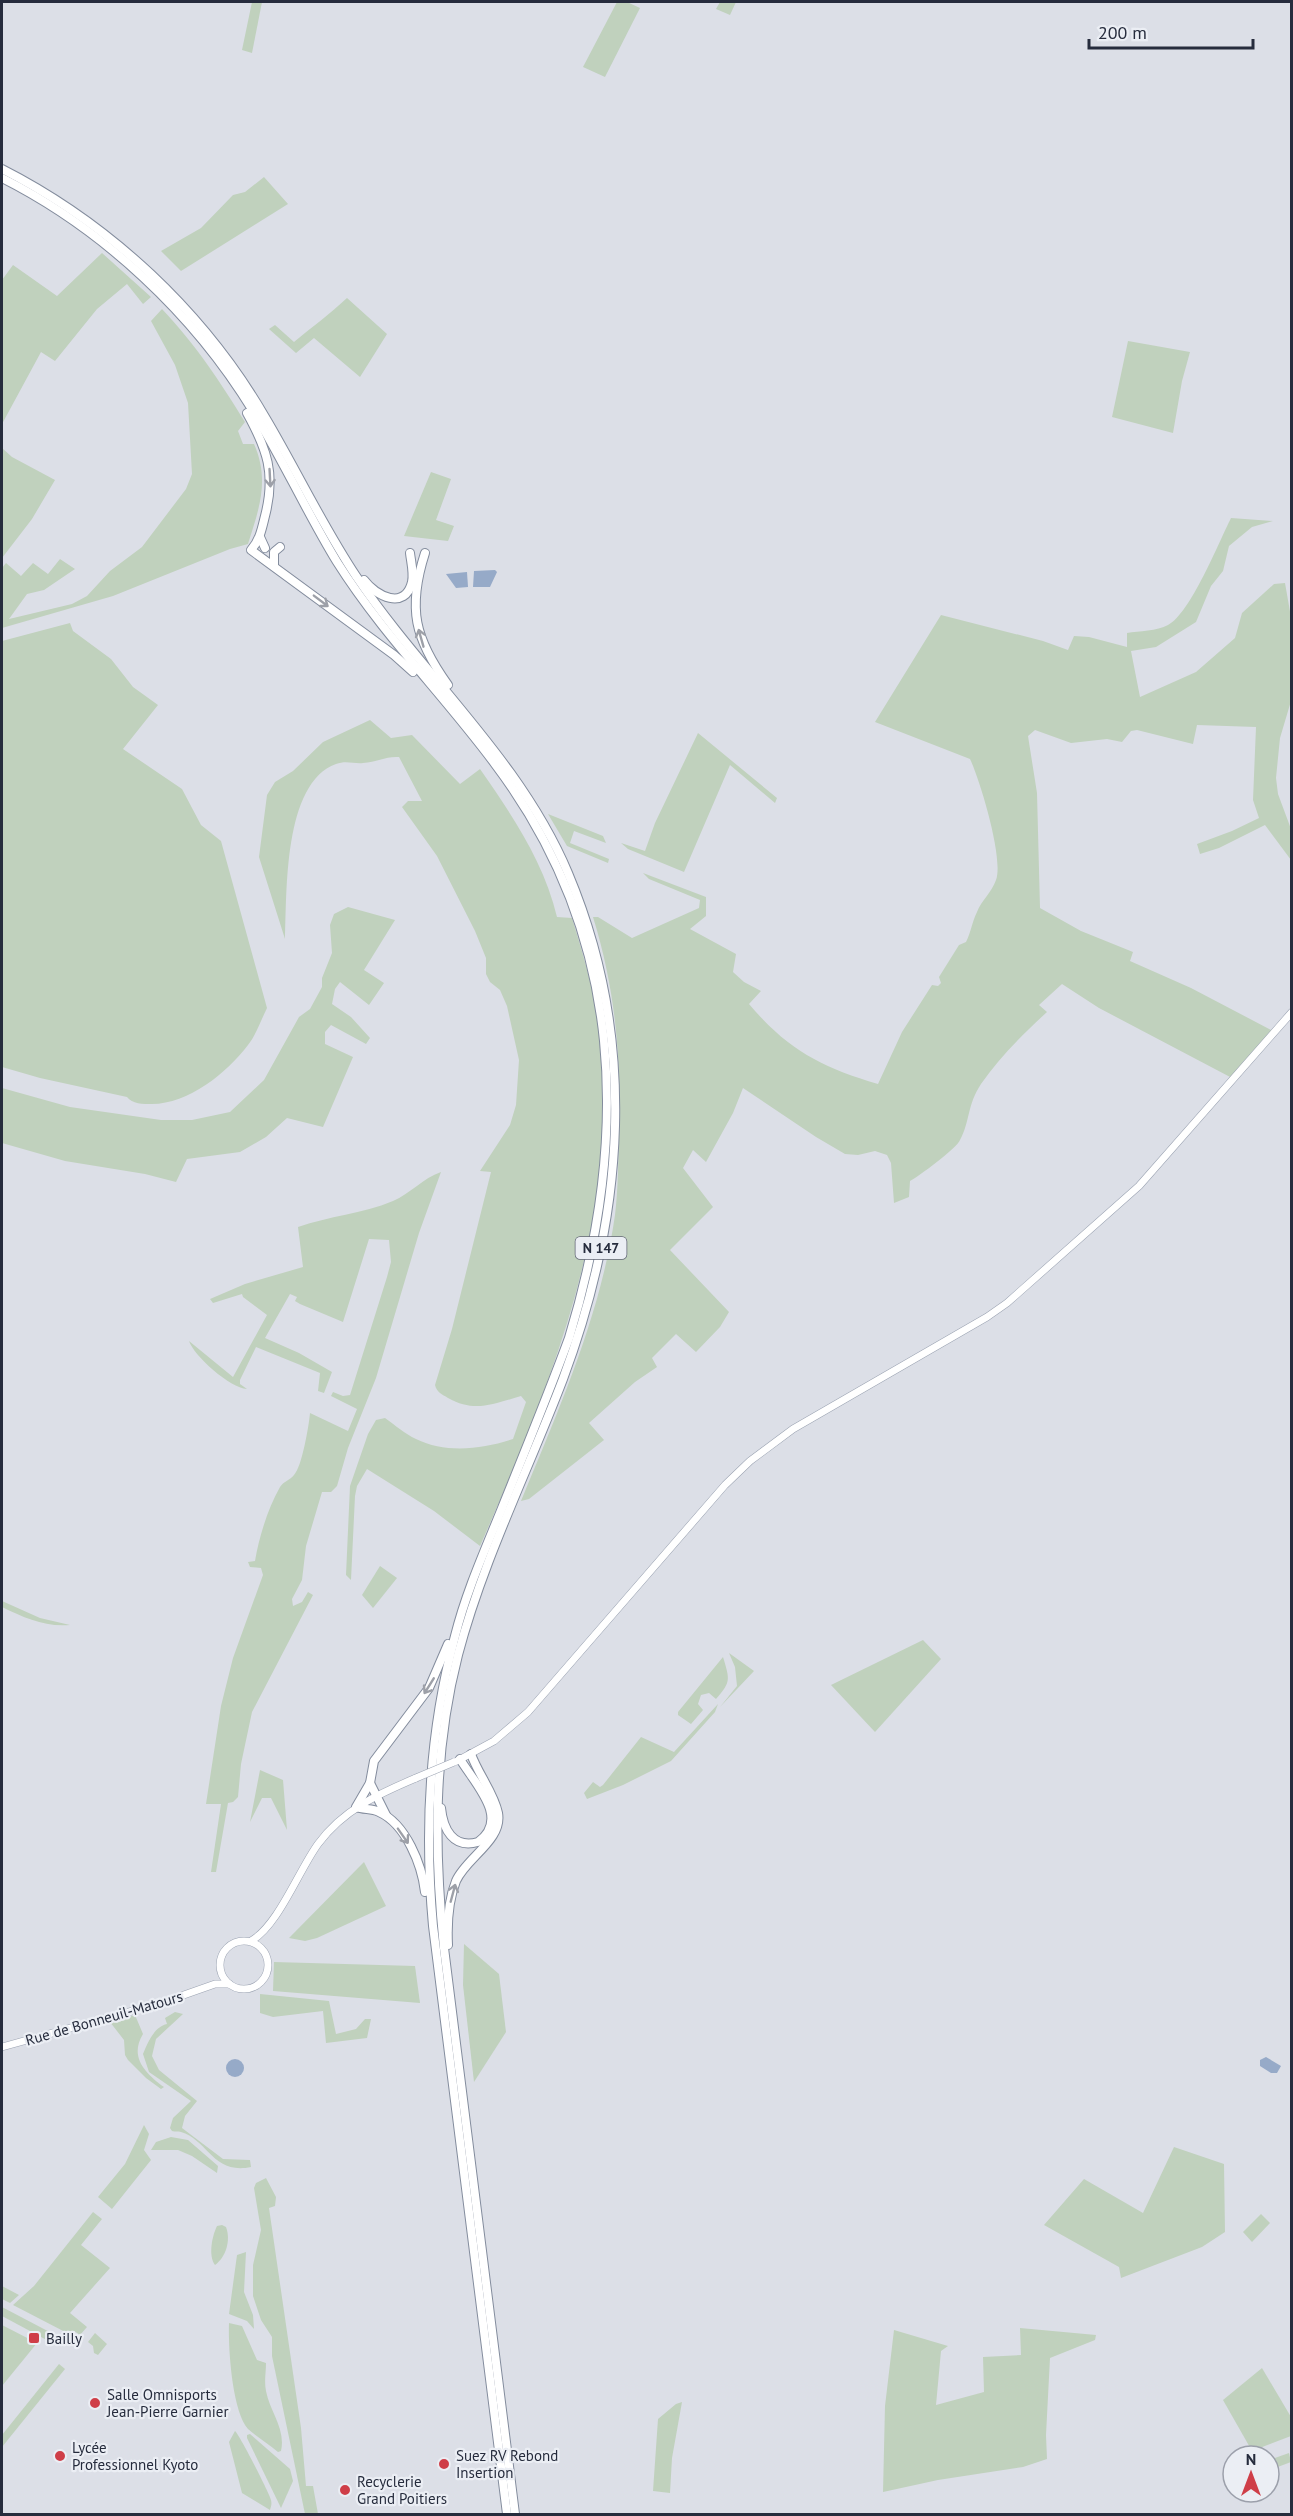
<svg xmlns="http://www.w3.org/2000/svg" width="1293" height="2516" font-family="'PT Sans',sans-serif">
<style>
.green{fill:#c0d1bd}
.water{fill:#96aac8}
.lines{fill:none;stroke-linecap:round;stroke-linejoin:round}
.major-casing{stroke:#9ba3b2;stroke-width:8}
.highway-casing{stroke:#838c9d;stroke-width:10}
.major{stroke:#fff;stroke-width:7}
.highway{stroke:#fff;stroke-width:8}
.major-bridge-casing{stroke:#9ba3b2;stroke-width:8;stroke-linecap:butt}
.major-bridge{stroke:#fff;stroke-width:7}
.oneway{stroke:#9da0a8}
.poi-dot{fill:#cf3e48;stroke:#ebeef4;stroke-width:2}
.labels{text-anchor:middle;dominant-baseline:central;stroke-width:4.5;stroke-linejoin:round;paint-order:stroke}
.shield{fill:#ebeef4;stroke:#616674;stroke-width:1.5}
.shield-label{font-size:14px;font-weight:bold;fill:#262c3d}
.street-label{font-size:15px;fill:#262c3d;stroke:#ebeef4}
.poi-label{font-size:15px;fill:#262c3d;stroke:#ebeef4;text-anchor:start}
</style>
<rect width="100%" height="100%" fill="#dcdfe7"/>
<g class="green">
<path d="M252 2H262L252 53 242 50Z"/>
<path d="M617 2H627L640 8 605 77 583 67Z"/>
<path d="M720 2H736L730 15 716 9Z"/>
<path d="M264 177 288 204 181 271 161 251 201 228 233 195 245 192Z"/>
<path d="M102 253 151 297 143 304 127 284 97 309 55 361 41 352 2 424V280L13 265 57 296Z"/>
<path d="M347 298 387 334 360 377 314 338 296 353 269 329 275 325 294 342C312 327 330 314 347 298Z"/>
<path d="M162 309C196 345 219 380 245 422L238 431 243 444H254C270 480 259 509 248 544L230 549 113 596 2 628V568L6 563 21 576 33 563 48 574 60 559 75 569 44 590 27 594 9 619 72 604 87 596 110 571 142 547 186 489 192 474 188 403 175 365 151 321Z"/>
<path d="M1128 341 1190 352 1182 381 1173 433 1112 417Z"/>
<path d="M2 448 12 457 55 480 32 519 2 558Z"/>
<path d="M431 472 451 479 436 520 454 526 448 541 404 536Z"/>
<path d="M1231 518 1273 521 1252 527 1229 546 1223 571 1211 586 1196 622 1156 647 1131 651 1140 697 1196 672 1235 638 1242 613 1274 584 1285 583 1292 623 1291 701 1280 738 1276 778 1278 794 1291 829V860L1265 825 1219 848 1200 854 1197 844 1232 831 1259 818 1253 800 1256 727 1197 725 1193 744 1137 730 1131 731 1122 742 1107 739 1071 743 1035 730 1028 736 1037 793 1040 908 1081 931 1133 952 1130 961 1191 988 1273 1031 1232 1078 1099 1008 1062 984 1039 1005 1047 1012C1024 1033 999 1058 981 1084 967 1105 970 1122 960 1140 957 1148 918 1177 910 1181L909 1197 894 1203 891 1163 887 1155 875 1151 858 1155 845 1154 816 1137 743 1088 733 1113 706 1162 693 1150 683 1168 713 1207 670 1250 729 1312 720 1327 696 1352 676 1334 652 1358 657 1367 635 1382 589 1423 604 1440 529 1499 521 1501C559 1409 601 1314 615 1215 618 1191 618 1166 619 1142 621 1061 617 995 593 917H598L632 938 699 908 700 900 649 879 643 873 706 897V916L690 929 736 954 733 972 744 982 761 991 749 1004C788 1050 821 1067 878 1084L902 1032 932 985 938 986 941 983 939 977 959 945 966 942C971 932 972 922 977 912 981 901 992 892 996 880 1004 859 980 780 970 759L875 722 941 615 1043 641 1068 650 1074 636 1089 637 1127 647V633C1139 631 1157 631 1168 625 1190 614 1219 542 1231 518Z"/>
<path d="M70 623 73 631 111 659 133 687 158 705 123 749 182 789 201 825 221 841 267 1008C261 1020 256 1035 248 1045 227 1073 188 1104 152 1104 143 1104 132 1104 127 1097L40 1078 2 1067V641Z"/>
<path d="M370 720 391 738 412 735 460 784 480 769C512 815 544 862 557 917L572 918C583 954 594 990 599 1028 623 1211 552 1382 480 1546L434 1511 367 1469 357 1486 355 1496 351 1580 346 1575 350 1486 368 1434 376 1420 385 1418C395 1425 405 1434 416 1439 446 1454 483 1449 513 1439L526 1402 521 1396C493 1404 475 1413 448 1398 442 1394 437 1393 435 1385L452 1329 491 1172 480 1171 510 1125 516 1105 519 1060 507 1006 500 990 490 982 486 974V958L475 931 437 856 402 807 408 801H422L399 757C386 756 377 762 363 763 354 764 346 760 336 764 283 783 287 893 285 939L259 857 267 795 275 782 293 771 323 742Z"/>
<path d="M698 733 777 798 775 803 730 765 684 872 628 849 621 843 645 851 655 823Z"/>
<path d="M548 814 603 836 606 843 574 831 570 843 609 859 608 863 567 846Z"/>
<path d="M348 907 395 920 364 970 384 983 369 1005 340 982 335 989 332 1004 351 1017 370 1038 366 1044 331 1025 325 1032V1044L353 1057 323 1127 287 1118 266 1137 240 1152 187 1159 176 1182 145 1174 65 1161 2 1143V1088L70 1107 161 1120H192L230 1112 264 1080 299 1017 310 1009 322 987V978L332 953 330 925 334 914Z"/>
<path d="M441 1172 419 1233 376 1378 348 1448 337 1486 331 1492H322L306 1546 302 1580 292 1599 293 1606 302 1602 308 1592 313 1595 252 1712 241 1764 238 1797 233 1802 228 1803 216 1872H211L221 1804H206L221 1706 233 1658 263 1575 261 1568 250 1567 248 1562 255 1561C259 1537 268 1508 280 1487 284 1481 290 1480 294 1475 302 1467 309 1425 310 1413L348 1431 357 1409 331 1396 333 1392 343 1396 350 1395 387 1277 391 1262 389 1240 369 1239 343 1322 300 1304 295 1301 297 1297 290 1294 265 1338 299 1353 332 1372 324 1393 318 1391 320 1373 256 1347 240 1380V1384L247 1389C230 1388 194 1356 189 1341L233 1377 267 1315 243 1297 242 1294 213 1303 210 1299 245 1284 303 1267 298 1227C329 1216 362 1214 393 1201 410 1194 423 1178 441 1172Z"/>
<path d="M380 1566 397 1578 373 1608 362 1595Z"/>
<path d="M2 1601 40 1618 70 1625C44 1627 25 1618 2 1607Z"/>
<path d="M923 1640 941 1659 875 1732 831 1685Z"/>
<path d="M729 1653 754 1671 720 1707 737 1686 735 1667Z"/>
<path d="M723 1657C730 1680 731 1682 716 1699L709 1693 701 1695 698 1704 703 1710 691 1724 678 1715V1712Z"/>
<path d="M718 1704 715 1712 671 1761 623 1785 587 1799 584 1793 593 1782 600 1787 603 1785 641 1737 674 1752Z"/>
<path d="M260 1770 283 1780 287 1830 271 1798H262L250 1822Z"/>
<path d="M364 1862 386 1906 317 1938 305 1941 289 1938Z"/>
<path d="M464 1944 499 1974 506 2032 474 2082 463 1985Z"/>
<path d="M274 1962 415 1966 420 2003 273 1991Z"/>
<path d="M260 1994 329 2001 336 2034 356 2029 365 2019H371L367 2038 326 2043 323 2011 273 2017 260 2013Z"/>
<path d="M175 2012 183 2014 156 2039 152 2056 159 2070 197 2101 185 2116 182 2128 223 2159 250 2160 251 2167C213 2175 208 2140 181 2132 178 2131 175 2132 172 2131L170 2128 173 2118 191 2101 149 2072 143 2054C148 2042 154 2027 167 2024L165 2018Z"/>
<path d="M135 2015 143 2034C129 2057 145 2073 164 2087L161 2089 146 2078 128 2060 125 2055 124 2040 110 2022Z"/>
<path d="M144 2125 149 2134 144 2150 151 2160 112 2209 98 2197 125 2164Z"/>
<path d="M171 2137 188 2140 218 2166 217 2173 192 2156 178 2150H151L156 2142Z"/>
<path d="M1174 2147 1224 2164 1225 2232 1202 2247 1121 2278 1119 2267 1044 2225 1084 2179 1143 2213Z"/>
<path d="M266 2178 276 2197 275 2206 269 2208 301 2428 306 2486H313L318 2514H305L272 2356V2337L261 2320 253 2296V2265L261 2230 254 2188 256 2183Z"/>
<path d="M93 2212 102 2219 81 2245 110 2268 70 2313 87 2327 80 2335 74 2331 69 2334 13 2305 34 2286Z"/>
<path d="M1261 2214 1270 2223 1252 2242 1243 2232Z"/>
<path d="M222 2225 226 2227C231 2240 226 2257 215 2265 208 2256 212 2236 217 2226Z"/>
<path d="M246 2252 244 2292 253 2315 254 2329 247 2321 229 2314 237 2255Z"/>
<path d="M2 2286 19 2295 10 2303 2 2299Z"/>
<path d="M2 2307 61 2338 56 2345 2 2316Z"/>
<path d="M229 2323 242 2326 257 2360 266 2363C266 2373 264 2381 266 2391 270 2412 286 2429 281 2451L278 2452C269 2444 257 2437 248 2429 232 2411 228 2347 229 2323Z"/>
<path d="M2 2325 37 2343 2 2386Z"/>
<path d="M1020 2328 1096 2335 1095 2340 1050 2358 1046 2435 1047 2459 1023 2467 938 2480 883 2492 885 2406 894 2330 948 2346 941 2351 936 2405 984 2392 983 2357 1021 2355Z"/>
<path d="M95 2333 107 2344 98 2355 94 2353 93 2346 88 2342Z"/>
<path d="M59 2364 65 2369 2 2447V2435Z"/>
<path d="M1262 2368 1291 2417V2436L1252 2451 1223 2400Z"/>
<path d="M682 2402 672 2458 670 2493 653 2491 658 2419 676 2404Z"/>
<path d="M235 2431C239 2434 270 2494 271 2500 272 2505 271 2506 270 2510L242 2493 229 2442Z"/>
<path d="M250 2434 290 2469 293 2481 281 2508 247 2438V2435Z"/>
<path d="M1289 2453 1291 2462 1275 2468 1272 2459Z"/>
</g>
<g class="water">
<path d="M495 570 497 572 490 587H473L474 571Z"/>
<path d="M467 572 468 587 456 588 446 574Z"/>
<path d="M1266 2057 1281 2066 1277 2073H1271L1260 2066V2060Z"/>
<circle cx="235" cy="2068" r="9"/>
</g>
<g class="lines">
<g class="major-casing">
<g id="major">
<path d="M457 1761 494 1741 528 1712 725 1485 750 1461 793 1429 987 1317 1007 1303 1139 1186 1292 1012"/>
<path d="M251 1941C278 1926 299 1870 318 1844 343 1810 378 1794 416 1778"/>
<circle cx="244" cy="1965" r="24"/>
<path d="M2 2047 161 2003 215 1984H229"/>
</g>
</g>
<g class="highway-casing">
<g id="highway">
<path d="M2 169C110 224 204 312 265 417 296 469 322 525 356 576 424 677 520 759 568 873 638 1039 625 1213 563 1379 528 1471 483 1560 458 1655 433 1752 434 1849 444 1948L515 2514"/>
<path d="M2 178C103 229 194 314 253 411 283 460 307 513 337 562 383 635 444 695 495 764 626 938 630 1137 569 1338 548 1395 525 1451 502 1508 485 1550 466 1592 455 1636 429 1732 424 1827 433 1926L507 2514"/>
<path d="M247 413C267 449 276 474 265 516 262 528 260 540 251 550L394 655 413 672"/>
<path d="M260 537 265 548"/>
<path d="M425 553C407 609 415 639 448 685"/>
<path d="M274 566V552L280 547"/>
<path d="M364 580C376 596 405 611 412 582 414 573 411 562 410 553"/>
<path d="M370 1783 386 1815"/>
<path d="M441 1808C443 1829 453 1849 478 1842 511 1819 475 1784 460 1759"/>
<path d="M425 1892C422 1865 406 1824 379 1812 372 1808 364 1810 356 1807L370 1783 374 1761 429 1688 448 1644"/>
<path d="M448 1945C447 1924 448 1901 456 1881 466 1858 503 1840 498 1813 494 1793 478 1774 471 1754"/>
</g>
</g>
<use href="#major" class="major"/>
<use href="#highway" class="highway"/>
<g class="major-bridge-casing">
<path id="major-bridge" d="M416 1778 454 1762"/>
</g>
<use href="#major-bridge" class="major-bridge"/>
</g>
<defs><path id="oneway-shaft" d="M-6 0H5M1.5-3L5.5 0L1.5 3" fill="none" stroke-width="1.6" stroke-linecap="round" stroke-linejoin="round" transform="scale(1.5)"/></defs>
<g class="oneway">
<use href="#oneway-shaft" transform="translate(270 478) rotate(87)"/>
<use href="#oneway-shaft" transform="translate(321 601) rotate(37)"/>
<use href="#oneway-shaft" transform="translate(421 638) rotate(-106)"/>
<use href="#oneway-shaft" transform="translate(429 1686) rotate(122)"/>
<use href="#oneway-shaft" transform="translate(403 1836) rotate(55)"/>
<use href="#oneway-shaft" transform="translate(453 1893) rotate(-75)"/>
</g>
<g class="poi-dot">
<rect x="28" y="2332" width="12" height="12" rx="3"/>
<circle cx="95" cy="2403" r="6"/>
<circle cx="60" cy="2456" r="6"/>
<circle cx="444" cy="2464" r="6"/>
<circle cx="345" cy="2490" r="6"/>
</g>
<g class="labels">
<rect class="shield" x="575.5" y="1237" width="51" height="22" rx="4.5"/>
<g class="shield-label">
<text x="601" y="1248">N 147</text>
</g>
<g class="street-label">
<text transform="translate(104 2018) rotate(-16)">Rue de Bonneuil-Matours</text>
</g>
<g class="poi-label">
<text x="46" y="2338">Bailly</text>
<text x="107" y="2394">Salle Omnisports<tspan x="107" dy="17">Jean-Pierre Garnier</tspan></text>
<text x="72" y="2447">Lycée<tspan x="72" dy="17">Professionnel Kyoto</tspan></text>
<text x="456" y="2455">Suez RV Rebond<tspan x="456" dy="17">Insertion</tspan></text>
<text x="357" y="2481">Recyclerie<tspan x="357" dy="17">Grand Poitiers</tspan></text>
</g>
</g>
<rect width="1293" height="2516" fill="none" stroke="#262c3d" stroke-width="6"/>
<g transform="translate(1251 2474)"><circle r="28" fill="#ebeef4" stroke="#9ca0ab" stroke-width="1.5"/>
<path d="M0-4.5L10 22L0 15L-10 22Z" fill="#cf3e48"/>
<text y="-9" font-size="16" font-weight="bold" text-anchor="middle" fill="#262c3d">N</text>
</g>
<path d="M1089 39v9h164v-9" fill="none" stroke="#262c3d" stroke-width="3"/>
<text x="1098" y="39" font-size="18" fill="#262c3d" stroke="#ebeef4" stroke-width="4.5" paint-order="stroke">200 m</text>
</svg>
